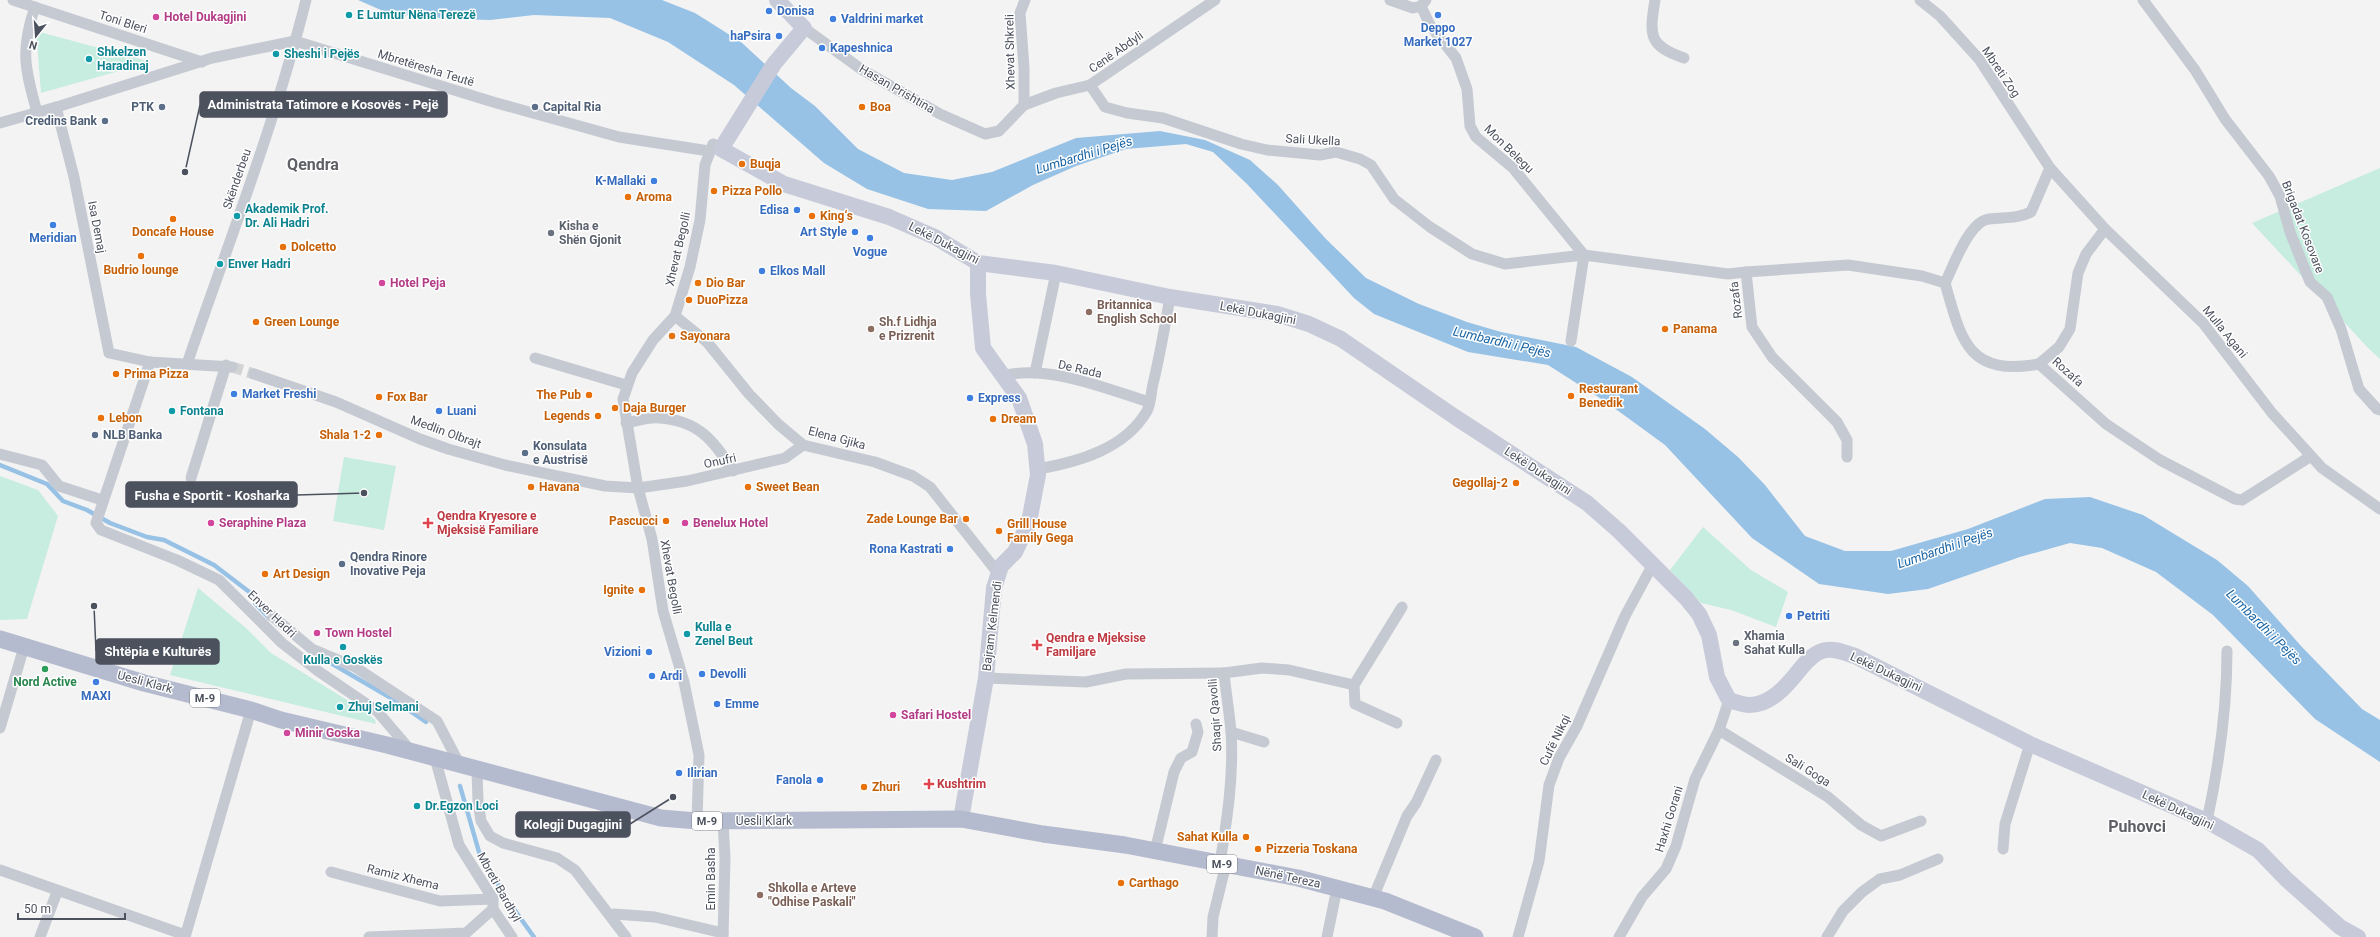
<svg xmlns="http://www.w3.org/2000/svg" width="2380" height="937" font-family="Roboto,sans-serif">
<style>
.green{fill:#c6eddf}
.water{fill:#97c2e5}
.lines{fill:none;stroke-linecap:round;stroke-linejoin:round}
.stream{stroke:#97c2e5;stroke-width:4.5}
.street-tunnel{stroke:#d2d3d5;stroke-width:11;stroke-dasharray:11 5.5;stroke-linecap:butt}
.street{stroke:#c5c9d2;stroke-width:11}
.secondary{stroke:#c7cbd9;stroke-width:16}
.primary{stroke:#b5bbce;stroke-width:17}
.shop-dot{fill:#3f7fe0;stroke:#fff;stroke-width:1.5}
.culture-dot{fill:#0f9aa8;stroke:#fff;stroke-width:1.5}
.hotel-dot{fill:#d1479c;stroke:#fff;stroke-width:1.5}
.service-dot{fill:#5c6f8a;stroke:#fff;stroke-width:1.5}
.food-dot{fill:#e8710a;stroke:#fff;stroke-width:1.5}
.worship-dot{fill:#6b7280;stroke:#fff;stroke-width:1.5}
.education-dot{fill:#8d6e63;stroke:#fff;stroke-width:1.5}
.health-dot{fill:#e0444e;stroke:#fff;stroke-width:1.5}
.leisure-dot{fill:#2e9e5b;stroke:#fff;stroke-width:1.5}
.labels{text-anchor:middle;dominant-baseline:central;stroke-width:3;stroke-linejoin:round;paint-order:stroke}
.shield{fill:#fff;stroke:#82858e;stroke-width:1}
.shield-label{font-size:11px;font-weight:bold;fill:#4c515e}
.shop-label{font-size:12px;font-weight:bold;fill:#366cbe;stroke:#fff;text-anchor:start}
.culture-label{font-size:12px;font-weight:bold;fill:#0d838f;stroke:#fff;text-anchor:start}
.hotel-label{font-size:12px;font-weight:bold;fill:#b23c85;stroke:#fff;text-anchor:start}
.street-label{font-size:12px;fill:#4c515e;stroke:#fff}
.service-label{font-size:12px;font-weight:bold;fill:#4e5e75;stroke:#fff;text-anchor:start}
.food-label{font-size:12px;font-weight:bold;fill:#c56008;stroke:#fff;text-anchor:start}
.worship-label{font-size:12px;font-weight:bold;fill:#5b616d;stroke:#fff;text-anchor:start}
.education-label{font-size:12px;font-weight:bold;fill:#785e54;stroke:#fff;text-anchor:start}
.health-label{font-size:12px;font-weight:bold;fill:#be3a42;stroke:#fff;text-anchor:start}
.leisure-label{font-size:12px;font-weight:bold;fill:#27864d;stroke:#fff}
.water-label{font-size:13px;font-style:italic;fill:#1a64a3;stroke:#fff}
.district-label{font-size:16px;font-weight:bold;fill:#5f6167;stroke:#fff}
.leader{fill:none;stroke:#4c515e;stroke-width:1.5}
.callout-dot{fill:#4c515e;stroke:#fff;stroke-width:1.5}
.callout{fill:#4c515e;stroke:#4c515e;stroke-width:1.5}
.callout-label{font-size:13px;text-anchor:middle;font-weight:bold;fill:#fff}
</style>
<rect width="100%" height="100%" fill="#f4f3f3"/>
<g class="green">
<path d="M36 31 151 62 41 93Z"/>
<path d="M2380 168V359L2369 349 2252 223Z"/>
<path d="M344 457 396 466 384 530 333 521Z"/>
<path d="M0 476 38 490 58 516 27 619 0 620Z"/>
<path d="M1703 527 1751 570 1788 592 1776 627 1731 610 1701 603 1670 570Z"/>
<path d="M198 588 246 628 271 653 365 711 375 720 376 724 170 675Z"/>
</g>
<path class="water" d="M358 0H662L695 13 741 42 791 88 815 106 858 149 904 173 952 180 992 172 1076 138 1160 131 1205 140 1250 160 1278 185 1325 238 1366 278 1419 304 1467 322 1501 332 1576 347 1632 377 1705 429 1738 457 1765 485 1805 536 1845 551H1891L1968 529 2045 499 2090 497 2143 515 2217 560 2248 586 2302 647 2362 709 2380 720V762L2315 719 2213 615 2156 572 2102 548 2070 543 2020 557 1928 589 1888 594 1819 584 1752 538 1665 445 1606 402 1548 365 1468 352 1374 314 1354 298 1247 184 1213 152 1186 144 1126 149 1076 166 1033 185 986 211 928 209 867 189 824 163 734 85 668 42 610 18 534 15 490 20 455 19 390 14Z"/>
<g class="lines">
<g class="stream">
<path d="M0 465 47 484 63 501 87 510 110 523 147 537 164 540 214 565 252 594 255 603 269 618"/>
<path d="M329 662 391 698 426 722"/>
<path d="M460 786 479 852 506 898 534 937"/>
</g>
<path class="street-tunnel" d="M232 367 254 374"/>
<g class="street">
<path d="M13 0 202 62"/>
<path d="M1390 0 1413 8 1421 6 1426 0"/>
<path d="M1655 0C1649 36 1649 46 1684 58"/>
<path d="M1920 0 1940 16 1979 59 2050 168 2105 229 2203 323 2272 413 2322 468 2380 509"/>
<path d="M2143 0 2195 70 2225 119 2269 176 2280 196 2290 232 2310 282 2327 297 2341 329 2359 389 2377 409 2380 410"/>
<path d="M1421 6 1430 25 1456 58 1467 89 1470 126 1476 137 1513 168 1584 255"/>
<path d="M35 7C20 50 25 69 37 112"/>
<path d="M804 28 861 69 940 114 985 134 999 131 1024 105 1056 93 1090 85 1215 0"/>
<path d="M1090 85 1105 107 1127 113 1163 118 1241 144 1267 150 1320 155 1336 152 1360 159 1371 165 1394 199 1430 227 1472 254 1505 264 1584 255 1728 274 1746 272 1752 327 1772 357 1837 422 1847 440V457"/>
<path d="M1024 105V68L1020 13 1025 0"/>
<path d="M56 107 74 177 109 353 150 362 232 367"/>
<path d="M0 123 60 106 212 58 295 41 493 102 619 137 709 151"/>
<path d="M1746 272 1848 265 1922 276 1945 283C1961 339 1967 377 2039 364L2106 424 2160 460 2235 499 2242 500 2311 456"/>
<path d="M1945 283C1953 267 1969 221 1989 219 2004 217 2017 219 2031 212L2050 168"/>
<path d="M675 316 707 342 749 394 778 424 803 445 875 462 913 476 930 487 998 573"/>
<path d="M1571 341 1584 255"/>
<path d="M535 358 626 385"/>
<path d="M150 362 96 523 101 530 177 560 219 580 282 643 318 671 377 711 412 752"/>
<path d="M187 364C228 244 275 124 306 0"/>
<path d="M2039 364 2059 347 2070 329 2078 273 2086 254 2105 229"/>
<path d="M1035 373 1056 273"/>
<path d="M254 374 336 402 420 439 448 449 505 465 605 486 638 488 687 481 785 458 803 445"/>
<path d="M1003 376C1047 364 1107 389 1149 402"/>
<path d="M626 423C636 421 649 417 659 418 697 420 714 440 733 471"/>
<path d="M0 454 42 465 59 486 102 500"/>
<path d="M1038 469C1078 462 1125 449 1147 411 1151 403 1151 392 1153 384 1160 355 1165 326 1170 297"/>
<path d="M191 478 226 365"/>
<path d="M271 615 312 649 355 667 437 721 460 765"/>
<path d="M986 678 1086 682 1126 674 1224 673"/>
<path d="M1397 723 1355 704 1354 685 1402 607"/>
<path d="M0 728 24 647"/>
<path d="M1719 730 1828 797 1861 825 1881 836 1921 821"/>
<path d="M1231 732 1264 742"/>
<path d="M435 758 459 845 493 899V909L512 937"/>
<path d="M477 770 478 801 481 821 490 836 503 843 557 858 575 870 626 937"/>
<path d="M697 821 699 755 684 682 663 611 652 539 638 488 623 399 632 373 653 340 675 316 690 267 700 220 705 165 713 144 721 149"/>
<path d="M723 821 725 858 723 937"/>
<path d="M2207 821C2219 765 2227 708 2227 651"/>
<path d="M2003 849 2005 824 2030 744"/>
<path d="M1155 851 1174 772 1181 758 1192 752 1198 732 1196 724"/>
<path d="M1220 863C1227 820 1234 775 1231 731 1229 711 1226 692 1224 673L1262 668 1289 670 1354 685"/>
<path d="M0 870 185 935"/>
<path d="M331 872 440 901 493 899"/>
<path d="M1373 898 1407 816 1416 803 1436 760"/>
<path d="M614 914 655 917 723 933"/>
<path d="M40 937 57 892"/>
<path d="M185 937 251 710"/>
<path d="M369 937 466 933 493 909"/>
<path d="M1212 937 1213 917 1226 864"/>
<path d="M1327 937 1337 888"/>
<path d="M1518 937 1539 861 1549 785 1559 758 1577 726 1625 616 1652 566"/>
<path d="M1619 937 1642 897 1666 869 1676 846 1695 779 1719 730 1729 700"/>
<path d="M1827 937 1843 911 1862 892 1880 879 1900 875 1938 859"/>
</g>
<g class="secondary">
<path d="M777 0 804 28 774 64 721 149 784 184 889 217 935 237 978 263 1056 273 1170 297 1277 314 1309 324 1341 339 1455 417 1587 503 1619 531 1686 598 1699 614 1709 635 1717 677 1729 700C1735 702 1743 705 1750 705 1772 705 1789 683 1801 668 1807 661 1813 654 1822 651 1832 647 1845 653 1855 656L2030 744 2207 821 2258 850 2286 879 2340 927 2358 937"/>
<path d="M961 819 986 678 994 588 1001 566 1015 552 1029 522 1038 475 1035 444 1019 398 983 348 978 294V263"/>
</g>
<path class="primary" d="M0 639 144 683 251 710 281 720 387 745 661 818 697 821 961 819 1043 834 1125 845 1298 878 1385 901 1475 937"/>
</g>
<g class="shop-dot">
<circle cx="769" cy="11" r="4"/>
<circle cx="1438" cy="15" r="4"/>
<circle cx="833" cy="19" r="4"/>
<circle cx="779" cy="36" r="4"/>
<circle cx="822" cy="48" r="4"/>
<circle cx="654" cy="181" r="4"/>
<circle cx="797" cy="210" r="4"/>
<circle cx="53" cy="225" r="4"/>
<circle cx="855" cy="232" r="4"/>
<circle cx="870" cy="238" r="4"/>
<circle cx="762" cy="271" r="4"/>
<circle cx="234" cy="394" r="4"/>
<circle cx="970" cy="398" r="4"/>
<circle cx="439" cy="411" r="4"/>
<circle cx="950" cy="549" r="4"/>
<circle cx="1789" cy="616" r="4"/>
<circle cx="649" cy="652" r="4"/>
<circle cx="702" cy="674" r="4"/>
<circle cx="652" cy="676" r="4"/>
<circle cx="96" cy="682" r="4"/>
<circle cx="717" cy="704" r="4"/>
<circle cx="679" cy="773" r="4"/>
<circle cx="820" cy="780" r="4"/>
</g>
<g class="culture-dot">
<circle cx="349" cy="15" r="4"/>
<circle cx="276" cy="54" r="4"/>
<circle cx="89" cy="59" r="4"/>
<circle cx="237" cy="216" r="4"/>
<circle cx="220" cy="264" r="4"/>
<circle cx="172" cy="411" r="4"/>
<circle cx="687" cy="634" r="4"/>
<circle cx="343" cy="647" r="4"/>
<circle cx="340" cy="707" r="4"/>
<circle cx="417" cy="806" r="4"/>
</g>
<g class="hotel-dot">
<circle cx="156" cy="17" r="4"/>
<circle cx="382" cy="283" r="4"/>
<circle cx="211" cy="523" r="4"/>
<circle cx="685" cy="523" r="4"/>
<circle cx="317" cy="633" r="4"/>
<circle cx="893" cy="715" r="4"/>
<circle cx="287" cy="733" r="4"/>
</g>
<g class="service-dot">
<circle cx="162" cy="107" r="4"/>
<circle cx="535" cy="107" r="4"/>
<circle cx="105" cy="121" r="4"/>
<circle cx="95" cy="435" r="4"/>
<circle cx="525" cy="453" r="4"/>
<circle cx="342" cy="564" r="4"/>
</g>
<g class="food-dot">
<circle cx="862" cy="107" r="4"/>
<circle cx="742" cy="164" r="4"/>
<circle cx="714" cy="191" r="4"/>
<circle cx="628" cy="197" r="4"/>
<circle cx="812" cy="216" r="4"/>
<circle cx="173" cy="219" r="4"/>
<circle cx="283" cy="247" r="4"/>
<circle cx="141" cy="256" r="4"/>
<circle cx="698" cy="283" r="4"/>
<circle cx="689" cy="300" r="4"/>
<circle cx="256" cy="322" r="4"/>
<circle cx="1665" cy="329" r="4"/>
<circle cx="672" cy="336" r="4"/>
<circle cx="116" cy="374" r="4"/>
<circle cx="589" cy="395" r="4"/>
<circle cx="1571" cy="396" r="4"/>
<circle cx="379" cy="397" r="4"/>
<circle cx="615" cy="408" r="4"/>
<circle cx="598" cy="416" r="4"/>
<circle cx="101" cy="418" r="4"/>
<circle cx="993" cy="419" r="4"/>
<circle cx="379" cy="435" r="4"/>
<circle cx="1516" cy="483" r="4"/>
<circle cx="531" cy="487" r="4"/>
<circle cx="748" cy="487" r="4"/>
<circle cx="966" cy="519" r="4"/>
<circle cx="666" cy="521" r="4"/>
<circle cx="999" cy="531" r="4"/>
<circle cx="265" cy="574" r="4"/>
<circle cx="642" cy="590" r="4"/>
<circle cx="864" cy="787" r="4"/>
<circle cx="1246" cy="837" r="4"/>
<circle cx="1258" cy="849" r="4"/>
<circle cx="1121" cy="883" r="4"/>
</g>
<g class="worship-dot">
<circle cx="551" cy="233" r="4"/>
<circle cx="1736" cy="643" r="4"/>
</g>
<g class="education-dot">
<circle cx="1089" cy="312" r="4"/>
<circle cx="871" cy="329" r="4"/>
<circle cx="760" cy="895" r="4"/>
</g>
<g class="health-dot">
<path d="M426 517h4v4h4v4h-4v4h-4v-4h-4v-4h4z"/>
<path d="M1035 639h4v4h4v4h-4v4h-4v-4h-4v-4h4z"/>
<path d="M927 778h4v4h4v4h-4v4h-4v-4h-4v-4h4z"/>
</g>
<circle class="leisure-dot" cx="45" cy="669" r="4"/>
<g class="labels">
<g class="shield">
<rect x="190" y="689" width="30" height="18" rx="3"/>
<rect x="692" y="812" width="30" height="18" rx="3"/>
<rect x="1207" y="855" width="30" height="18" rx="3"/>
</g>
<g class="shield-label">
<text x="205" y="698">M-9</text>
<text x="707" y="821">M-9</text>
<text x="1222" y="864">M-9</text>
</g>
<g class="shop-label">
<text x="777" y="11">Donisa</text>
<text x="841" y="19">Valdrini market</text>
<text x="1438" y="28" text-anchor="middle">Deppo<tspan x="1438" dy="14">Market 1027</tspan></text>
<text x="771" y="36" text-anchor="end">haPsira</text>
<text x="830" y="48">Kapeshnica</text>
<text x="646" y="181" text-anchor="end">K-Mallaki</text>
<text x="789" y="210" text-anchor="end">Edisa</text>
<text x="847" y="232" text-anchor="end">Art Style</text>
<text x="53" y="238" text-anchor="middle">Meridian</text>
<text x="870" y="252" text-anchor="middle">Vogue</text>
<text x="770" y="271">Elkos Mall</text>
<text x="242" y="394">Market Freshi</text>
<text x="978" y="398">Express</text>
<text x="447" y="411">Luani</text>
<text x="942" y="549" text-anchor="end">Rona Kastrati</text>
<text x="1797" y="616">Petriti</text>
<text x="641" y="652" text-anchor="end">Vizioni</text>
<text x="710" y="674">Devolli</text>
<text x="660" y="676">Ardi</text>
<text x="96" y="696" text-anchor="middle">MAXI</text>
<text x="725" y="704">Emme</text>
<text x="687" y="773">Ilirian</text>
<text x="812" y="780" text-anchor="end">Fanola</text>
</g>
<g class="culture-label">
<text x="357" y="15">E Lumtur Nëna Terezë</text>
<text x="97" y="52">Shkelzen<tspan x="97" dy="14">Haradinaj</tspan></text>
<text x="284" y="54">Sheshi i Pejës</text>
<text x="245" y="209">Akademik Prof.<tspan x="245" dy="14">Dr. Ali Hadri</tspan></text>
<text x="228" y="264">Enver Hadri</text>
<text x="180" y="411">Fontana</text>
<text x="695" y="627">Kulla e<tspan x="695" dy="14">Zenel Beut</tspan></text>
<text x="343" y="660" text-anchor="middle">Kulla e Goskës</text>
<text x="348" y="707">Zhuj Selmani</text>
<text x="425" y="806">Dr.Egzon Loci</text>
</g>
<g class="hotel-label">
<text x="164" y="17">Hotel Dukagjini</text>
<text x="390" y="283">Hotel Peja</text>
<text x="219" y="523">Seraphine Plaza</text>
<text x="693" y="523">Benelux Hotel</text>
<text x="325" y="633">Town Hostel</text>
<text x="901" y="715">Safari Hostel</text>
<text x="295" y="733">Minir Goska</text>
</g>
<g class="street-label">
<text transform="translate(123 22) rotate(18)">Toni Bleri</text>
<text transform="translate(1010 52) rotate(-91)">Xhevat Shkreli</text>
<text transform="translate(1116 52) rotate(-35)">Cenë Abdyli</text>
<text transform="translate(426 68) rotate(17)">Mbretëresha Teutë</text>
<text transform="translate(2001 72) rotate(56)">Mbreti Zog</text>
<text transform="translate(897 89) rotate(30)">Hasan Prishtina</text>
<text transform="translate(1313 140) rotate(3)">Sali Ukella</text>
<text transform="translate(1509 149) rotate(44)">Mon Belegu</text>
<text transform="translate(237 179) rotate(-71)">Skënderbeu</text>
<text transform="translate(97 227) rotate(79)">Isa Demaj</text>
<text transform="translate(2303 227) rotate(69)">Brigadat Kosovare</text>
<text transform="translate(944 243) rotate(27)">Lekë Dukagjini</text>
<text transform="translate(678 249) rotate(-77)">Xhevat Begolli</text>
<text transform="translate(1736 300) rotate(-97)">Rozafa</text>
<text transform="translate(1258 313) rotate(11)">Lekë Dukagjini</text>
<text transform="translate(2225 332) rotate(51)">Mulla Agani</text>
<text transform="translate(1080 369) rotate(13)">De Rada</text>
<text transform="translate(2068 372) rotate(42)">Rozafa</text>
<text transform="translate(446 432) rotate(20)">Medlin Olbrajt</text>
<text transform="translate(837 438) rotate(15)">Elena Gjika</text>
<text transform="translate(720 461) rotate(-12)">Onufri</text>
<text transform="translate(1538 471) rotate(33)">Lekë Dukagjini</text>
<text transform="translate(671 577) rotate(80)">Xhevat Begolli</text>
<text transform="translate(272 614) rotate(44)">Enver Hadri</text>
<text transform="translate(992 626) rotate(-83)">Bajram Kelmendi</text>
<text transform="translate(1886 672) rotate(25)">Lekë Dukagjini</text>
<text transform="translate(145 682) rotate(15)">Uesli Klark</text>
<text transform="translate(1215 715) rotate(-94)">Shaqir Qavolli</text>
<text transform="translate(1555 740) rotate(-64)">Cufë Nikqi</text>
<text transform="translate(1808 770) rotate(32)">Sali Goga</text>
<text transform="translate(2178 810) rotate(25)">Lekë Dukagjini</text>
<text transform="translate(1669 819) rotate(-73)">Haxhi Gorani</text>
<text x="764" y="821">Uesli Klark</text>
<text transform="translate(403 877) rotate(14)">Ramiz Xhema</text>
<text transform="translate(1288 877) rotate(12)">Nënë Tereza</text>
<text transform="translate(711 879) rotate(-90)">Emin Basha</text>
<text transform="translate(499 887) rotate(61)">Mbreti Bardhyl</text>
</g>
<g class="service-label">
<text x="154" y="107" text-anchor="end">PTK</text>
<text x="543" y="107">Capital Ria</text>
<text x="97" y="121" text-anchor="end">Credins Bank</text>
<text x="103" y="435">NLB Banka</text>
<text x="533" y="446">Konsulata<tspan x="533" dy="14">e Austrisë</tspan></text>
<text x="350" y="557">Qendra Rinore<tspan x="350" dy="14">Inovative Peja</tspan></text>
</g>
<g class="food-label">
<text x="870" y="107">Boa</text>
<text x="750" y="164">Buqja</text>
<text x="722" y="191">Pizza Pollo</text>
<text x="636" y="197">Aroma</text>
<text x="820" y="216">King‘s</text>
<text x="173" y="232" text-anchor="middle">Doncafe House</text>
<text x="291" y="247">Dolcetto</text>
<text x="141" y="270" text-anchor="middle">Budrio lounge</text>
<text x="706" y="283">Dio Bar</text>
<text x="697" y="300">DuoPizza</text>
<text x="264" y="322">Green Lounge</text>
<text x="1673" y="329">Panama</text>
<text x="680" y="336">Sayonara</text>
<text x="124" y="374">Prima Pizza</text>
<text x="1579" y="389">Restaurant<tspan x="1579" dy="14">Benedik</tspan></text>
<text x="581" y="395" text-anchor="end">The Pub</text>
<text x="387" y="397">Fox Bar</text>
<text x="623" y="408">Daja Burger</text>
<text x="590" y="416" text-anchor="end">Legends</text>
<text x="109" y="418">Lebon</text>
<text x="1001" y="419">Dream</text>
<text x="371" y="435" text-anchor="end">Shala 1-2</text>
<text x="1508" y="483" text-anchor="end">Gegollaj-2</text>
<text x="539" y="487">Havana</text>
<text x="756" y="487">Sweet Bean</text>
<text x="958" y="519" text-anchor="end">Zade Lounge Bar</text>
<text x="658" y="521" text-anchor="end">Pascucci</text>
<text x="1007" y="524">Grill House<tspan x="1007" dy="14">Family Gega</tspan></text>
<text x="273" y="574">Art Design</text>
<text x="634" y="590" text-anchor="end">Ignite</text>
<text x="872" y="787">Zhuri</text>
<text x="1238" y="837" text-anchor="end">Sahat Kulla</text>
<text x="1266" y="849">Pizzeria Toskana</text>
<text x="1129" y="883">Carthago</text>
</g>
<g class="worship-label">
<text x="559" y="226">Kisha e<tspan x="559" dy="14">Shën Gjonit</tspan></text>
<text x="1744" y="636">Xhamia<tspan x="1744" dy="14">Sahat Kulla</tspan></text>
</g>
<g class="education-label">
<text x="1097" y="305">Britannica<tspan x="1097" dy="14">English School</tspan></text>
<text x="879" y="322">Sh.f Lidhja<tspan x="879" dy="14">e Prizrenit</tspan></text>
<text x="768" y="888">Shkolla e Arteve<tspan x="768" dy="14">"Odhise Paskali"</tspan></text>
</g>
<g class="health-label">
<text x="437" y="516">Qendra Kryesore e<tspan x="437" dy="14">Mjeksisë Familiare</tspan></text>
<text x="1046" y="638">Qendra e Mjeksise<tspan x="1046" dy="14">Familjare</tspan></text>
<text x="937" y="784">Kushtrim</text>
</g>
<g class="leisure-label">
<text x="45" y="682">Nord Active</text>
</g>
<g class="water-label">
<text transform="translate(1084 155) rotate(-17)">Lumbardhi i Pejës</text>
<text transform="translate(1502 342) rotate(13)">Lumbardhi i Pejës</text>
<text transform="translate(1945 548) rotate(-19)">Lumbardhi i Pejës</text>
<text transform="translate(2264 627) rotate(45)">Lumbardhi i Pejës</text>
</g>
<g class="district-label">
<text x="313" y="164">Qendra</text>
<text x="2137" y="826">Puhovci</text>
</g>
</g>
<path class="leader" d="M185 172L200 105M364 493L297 495M94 606L96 651M673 797L630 824"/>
<g class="callout-dot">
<circle cx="185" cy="172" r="4"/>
<circle cx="364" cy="493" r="4"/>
<circle cx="94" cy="606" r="4"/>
<circle cx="673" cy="797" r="4"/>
</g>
<g class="callout">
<rect x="200" y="92" width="247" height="25" rx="4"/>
<rect x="126" y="482" width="171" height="25" rx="4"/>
<rect x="96" y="639" width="123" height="25" rx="4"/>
<rect x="516" y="812" width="114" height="25" rx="4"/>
</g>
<g class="callout-label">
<text x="323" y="109">Administrata Tatimore e Kosovës - Pejë</text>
<text x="212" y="500">Fusha e Sportit - Kosharka</text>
<text x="158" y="656">Shtëpia e Kulturës</text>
<text x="573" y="829">Kolegji Dugagjini</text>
</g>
<g transform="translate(36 36) rotate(197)" stroke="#ffffff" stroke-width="3" paint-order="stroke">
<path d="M0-3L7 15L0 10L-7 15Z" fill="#4c515e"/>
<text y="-6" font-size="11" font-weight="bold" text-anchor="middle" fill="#4c515e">N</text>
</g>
<path d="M18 913v6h107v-6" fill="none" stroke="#4c515e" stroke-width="2"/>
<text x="24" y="913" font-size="12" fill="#4c515e" stroke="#ffffff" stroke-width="3" paint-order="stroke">50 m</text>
</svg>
